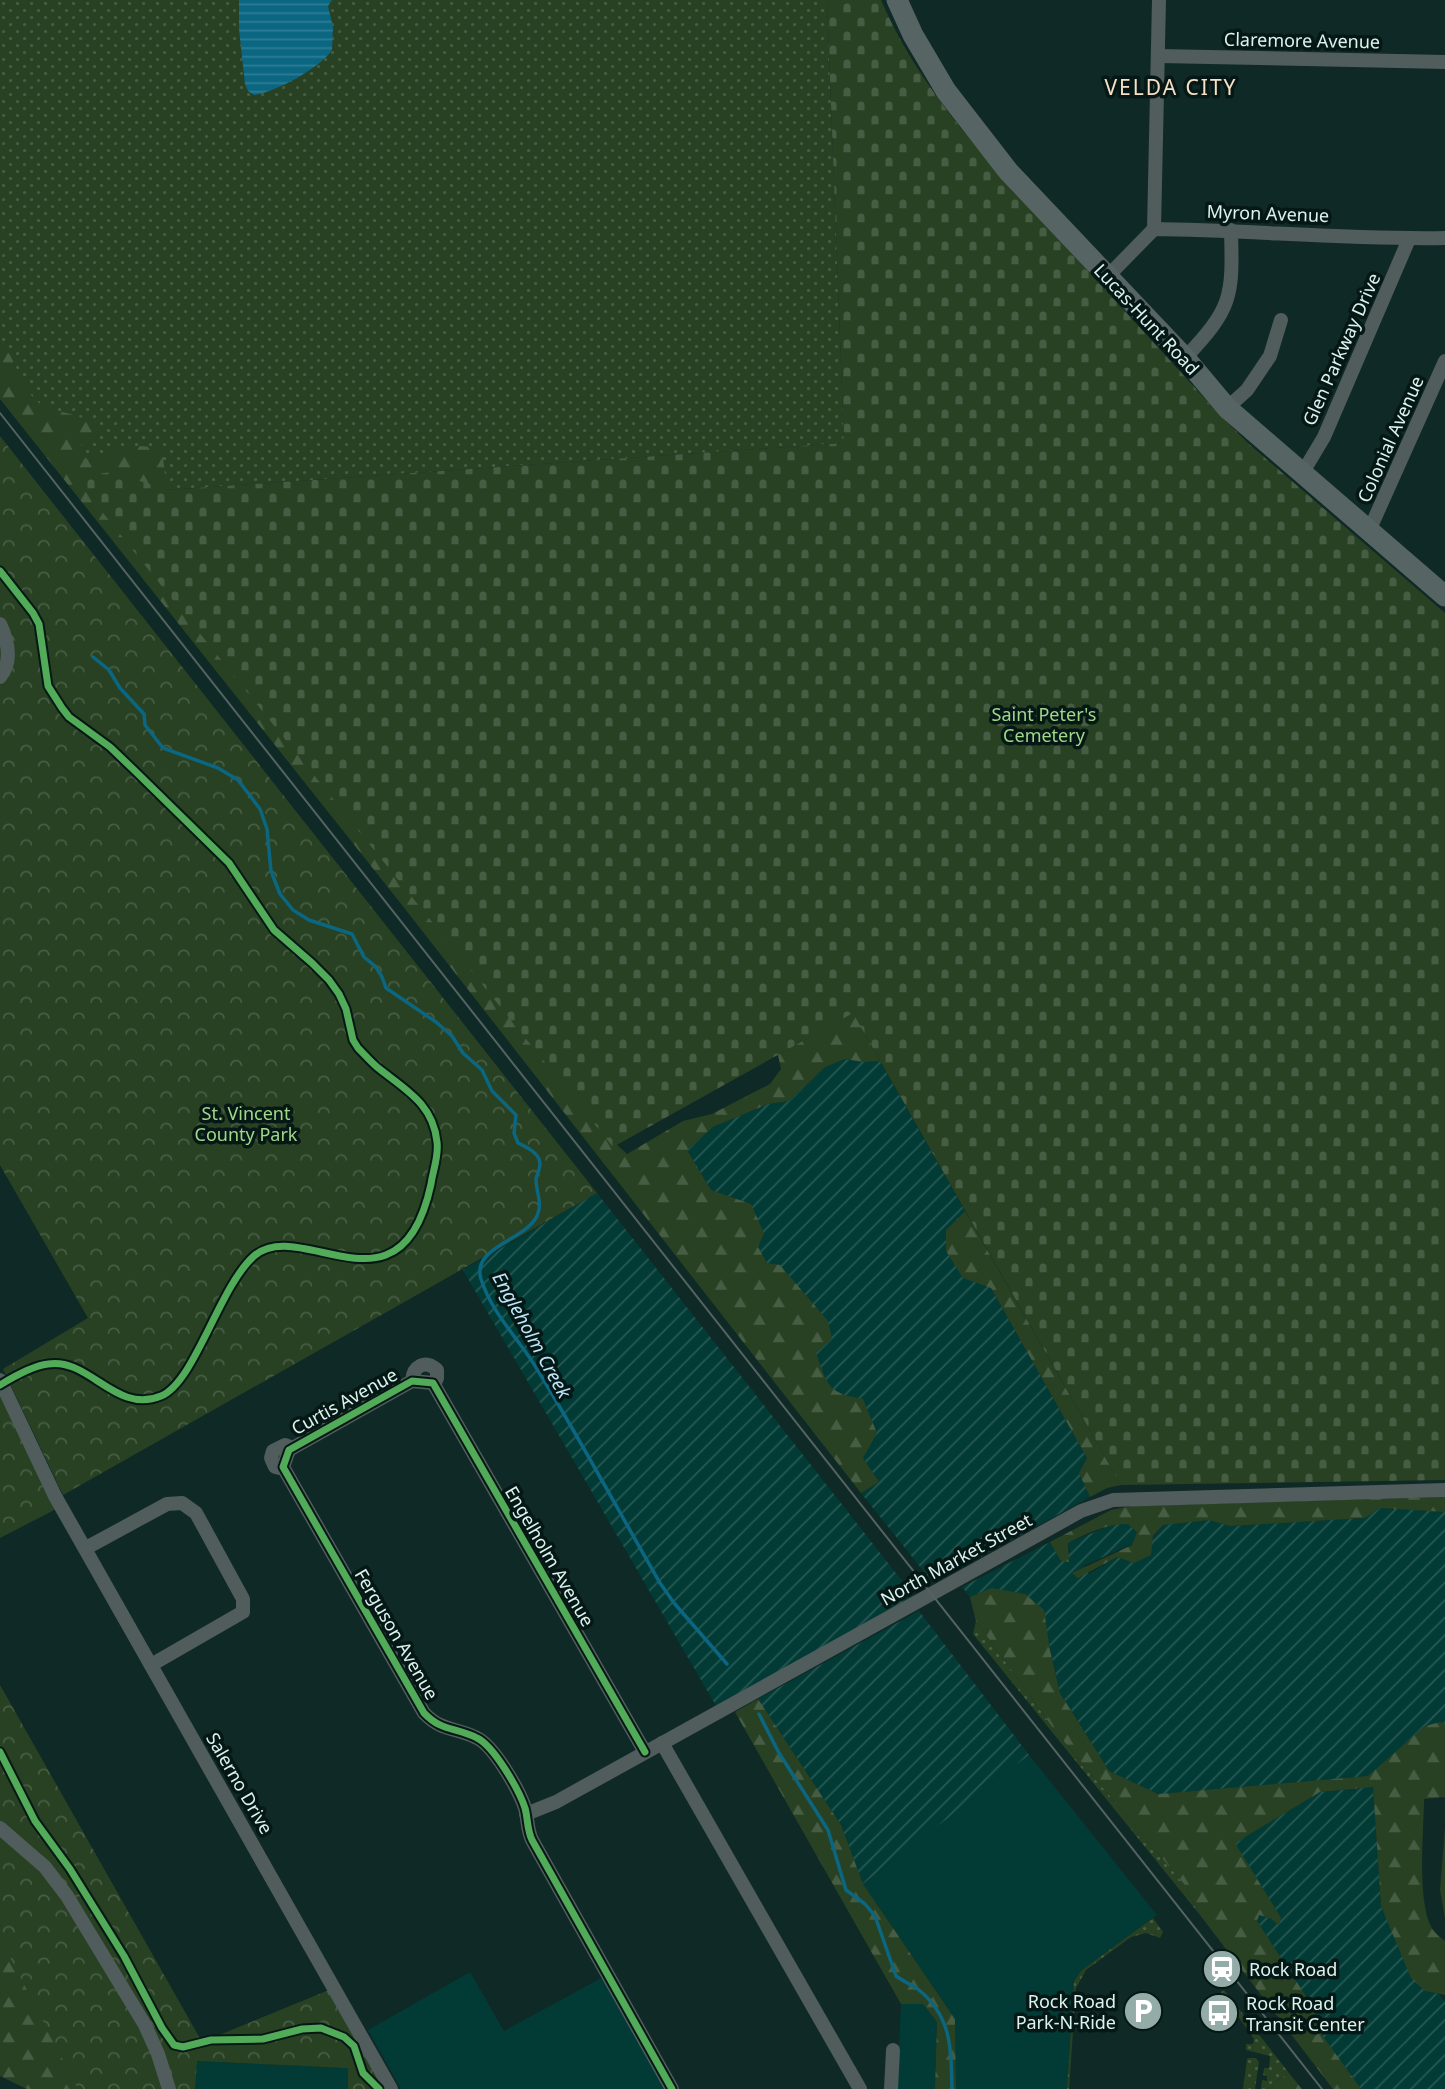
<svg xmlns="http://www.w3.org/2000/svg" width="1445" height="2089" font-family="'Noto Sans',sans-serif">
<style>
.built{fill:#023b35}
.industrial{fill:url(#industrial-furrows)}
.grass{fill:url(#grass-dots)}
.forest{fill:url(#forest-firs)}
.cemetery{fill:url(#cemetery-stones)}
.park{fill:url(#park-crowns)}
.water{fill:url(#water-rules)}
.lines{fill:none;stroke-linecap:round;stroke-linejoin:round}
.stream{stroke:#0b6682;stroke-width:3.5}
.street{stroke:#515c5c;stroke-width:14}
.primary{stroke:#576464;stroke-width:21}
.tram{stroke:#546362;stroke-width:2}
.cycleway-casing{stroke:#061815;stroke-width:11}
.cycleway{stroke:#51ab58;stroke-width:7}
.labels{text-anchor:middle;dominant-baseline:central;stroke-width:7;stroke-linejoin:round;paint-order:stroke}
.street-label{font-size:18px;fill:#dcf3ee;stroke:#061815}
.park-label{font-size:18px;fill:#a0d888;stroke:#061815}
.poi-label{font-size:18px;fill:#dcf3ee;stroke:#061815;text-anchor:start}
.water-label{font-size:19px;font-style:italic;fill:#bfe7fa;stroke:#061815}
.quarter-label{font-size:21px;letter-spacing:2px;fill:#f6e0c8;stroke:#061815}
</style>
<defs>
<pattern id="industrial-furrows" width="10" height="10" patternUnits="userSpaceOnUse" patternTransform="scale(1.75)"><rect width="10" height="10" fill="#023b35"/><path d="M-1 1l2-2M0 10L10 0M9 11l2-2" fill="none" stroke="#265853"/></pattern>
<pattern id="grass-dots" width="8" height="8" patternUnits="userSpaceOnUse" patternTransform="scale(1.75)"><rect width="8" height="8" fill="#294123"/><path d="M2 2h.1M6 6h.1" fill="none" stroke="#475d43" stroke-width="1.8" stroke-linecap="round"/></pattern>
<pattern id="forest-firs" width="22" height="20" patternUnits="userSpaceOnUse" patternTransform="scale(1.75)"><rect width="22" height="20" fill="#294123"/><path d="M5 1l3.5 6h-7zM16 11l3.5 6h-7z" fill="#475d43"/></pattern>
<pattern id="cemetery-stones" width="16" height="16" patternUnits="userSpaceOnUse" patternTransform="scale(1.75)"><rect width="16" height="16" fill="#294123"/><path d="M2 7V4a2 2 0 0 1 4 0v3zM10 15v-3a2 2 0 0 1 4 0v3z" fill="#475d43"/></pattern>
<pattern id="park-crowns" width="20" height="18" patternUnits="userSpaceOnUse" patternTransform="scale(1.75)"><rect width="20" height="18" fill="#294123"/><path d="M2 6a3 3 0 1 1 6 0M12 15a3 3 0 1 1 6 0" fill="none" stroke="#475d43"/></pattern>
<pattern id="water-rules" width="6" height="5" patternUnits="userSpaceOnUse" patternTransform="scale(1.75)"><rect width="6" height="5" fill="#0b6682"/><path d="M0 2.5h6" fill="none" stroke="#2e7c94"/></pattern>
</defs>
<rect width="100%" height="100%" fill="#0f2926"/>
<g class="built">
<path d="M1029 1755 1157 1915 1082 1970 1074 1981 1067 2089H956L955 2019 863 1884Z"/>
<path d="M470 1972 504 2031 603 1977 666 2089H401L368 2030Z"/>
<path d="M901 2004H923L937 2022 935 2089H897Z"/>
<path d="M196 2061 349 2068 348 2089H195Z"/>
</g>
<g class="industrial">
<path d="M845 1059 863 1062 880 1061 965 1211 946 1230 963 1278 991 1288 1087 1458 1079 1473 1090 1497 933 1583 861 1493 879 1482 863 1458 841 1396 828 1386 815 1353 758 1247 751 1204 711 1190 687 1150 713 1127 768 1104 789 1101 825 1067Z"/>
<path d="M597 1193 914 1596 716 1706 463 1270Z"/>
<path d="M1380 1508 1445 1512V1724L1440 1722 1425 1726 1369 1776 1158 1794 1109 1771 1060 1693 1050 1650 1044 1610 991 1588 970 1597 962 1587 1050 1542 1061 1561 1070 1552 1068 1543 1114 1524H1128L1137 1532 1132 1544 1083 1566 1089 1574 1117 1557 1134 1563 1163 1525 1209 1520 1230 1526 1365 1518Z"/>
<path d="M919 1611 1029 1755 863 1884 841 1825 758 1699Z"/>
<path d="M1373 1787 1381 1907 1425 1991 1439 1994 1445 2002V2089H1361L1321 2035 1319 2016 1257 1921 1258 1915 1270 1918 1235 1843 1320 1792Z"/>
</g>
<g class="grass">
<path d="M0 0H827L844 443 167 490 74 477 0 383Z"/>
<path d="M976 1621 1056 1732 1184 1884 1200 1915 973 1634Z"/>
<path d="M1153 1918 1163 1932 1160 1938 1146 1933 1131 1937 1086 1970 1076 1988 1069 2089H1067L1074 1981 1082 1970Z"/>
<path d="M1224 1990 1289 2073 1273 2084 1272 2089H1261L1262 2080 1267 2081V2076L1263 2075 1264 2068H1269L1270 2056 1246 2050V2044H1253L1254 2039 1221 1992Z"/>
<path d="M1249 2058H1256L1259 2062 1255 2089H1243L1247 2059Z"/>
</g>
<g class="forest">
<path d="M0 343 10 355 28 392 43 407 78 416 96 425 97 433 82 443 80 452 87 459C112 448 135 441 162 450L167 490 617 1145 627 1154 683 1121 712 1114 770 1084 781 1069 778 1055 853 1012 880 1061 863 1062 845 1059 825 1067 789 1101 768 1104 713 1127 687 1150 711 1190 751 1204 764 1233 758 1247 767 1263 780 1265 828 1321 832 1339 816 1353C828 1385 826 1393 863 1399L877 1433 863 1458 879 1482 861 1493 402 905 0 399Z"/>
<path d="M965 1211 1121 1485 1107 1488 1090 1497 1079 1473 1087 1458 991 1288 963 1278 946 1251V1230Z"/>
<path d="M1445 1497V1512L1380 1508 1365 1518 1230 1526 1209 1520 1163 1525 1153 1536 1151 1555 1134 1563 1117 1557 1078 1578 1072 1573 1132 1545 1137 1532 1128 1524C1106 1524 1088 1533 1068 1543L1069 1562 1061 1561 1050 1542 1111 1510 1132 1506Z"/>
<path d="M991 1588 1025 1594 1044 1610 1050 1650 1060 1693 1109 1771 1158 1794 1368 1776 1425 1726 1440 1722 1445 1724V1797L1424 1799C1424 1830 1416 1904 1433 1930 1436 1934 1441 1938 1445 1941V1995L1425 1991 1411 1978 1381 1906 1373 1787 1320 1792 1235 1843 1281 1918 1279 1925 1270 1918 1259 1915 1257 1921 1319 2016 1322 2035 1361 2089H1333L1200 1915 1184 1884 1056 1732 976 1621 970 1597Z"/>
<path d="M758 1699 841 1825 863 1884 955 2019 956 2089H935L937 2022 923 2004H901L735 1712Z"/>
<path d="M1445 1828V1918L1440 1890Z"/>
<path d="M0 1864 156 2089H27L0 2076Z"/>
<path d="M1289 2073 1302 2089H1272L1273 2084Z"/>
</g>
<path class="cemetery" d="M827 0H881C919 89 987 160 1051 231 1107 291 1162 352 1217 412L1250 445 1445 613V1480L1121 1485 853 1013 613 1147 74 477 112 472 167 490 844 443Z"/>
<g class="park">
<path d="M0 436 597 1193 63 1495 3 1369 88 1318 0 1165Z"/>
<path d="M0 1394 56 1509 0 1538Z"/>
<path d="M0 1685 202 2042 329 1990 386 2089H348V2068L197 2061 195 2089H78L0 1938Z"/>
</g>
<path class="water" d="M239 0H332L328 6 333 27 332 50C320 68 276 92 254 95L248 91 245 84 239 29Z"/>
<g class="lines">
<g class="stream">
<path d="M93 657 109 670 120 688 144 714 145 725 163 748 218 768 238 780 260 809 267 829 271 871 280 894 293 910 309 920 352 934 364 957 376 967 382 977 386 988 436 1022 452 1036 463 1053 482 1070 492 1091 516 1115 514 1133 518 1143C526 1147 540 1153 540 1164 540 1169 537 1174 536 1179 536 1192 543 1204 537 1216 526 1240 471 1247 481 1279 492 1314 519 1339 537 1369 580 1439 619 1512 660 1583L674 1603 727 1664"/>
<path d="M759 1714 779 1753 828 1830 846 1890 865 1904 875 1916 896 1976C903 1981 912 1985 919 1990 952 2017 951 2049 952 2089"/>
</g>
<g class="street">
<path d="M1159 56 1445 62"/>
<path d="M1154 229 1159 0"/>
<path d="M1108 276 1154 229C1251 230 1348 240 1445 238"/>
<path d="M1185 358C1232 308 1233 298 1231 230"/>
<path d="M1227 408 1247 390 1270 356 1281 320"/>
<path d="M1303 472 1324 437 1409 239"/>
<path d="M1369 531 1445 361"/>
<path d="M0 624C8 641 13 661 0 677"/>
<path d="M0 1380 55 1496 391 2089"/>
<path d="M412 1381C413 1366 425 1359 437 1370V1378L434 1385"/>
<path d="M284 1469 275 1467 271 1458 273 1451 285 1445 292 1448"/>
<path d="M86 1548 167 1504 182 1503 196 1513 243 1599V1612L151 1665"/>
<path d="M662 1743 860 2089"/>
<path d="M645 1752 433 1383 412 1381 289 1450 283 1467 424 1713C442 1732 456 1727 477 1738 494 1746 519 1790 525 1808 528 1819 527 1830 532 1840L672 2089"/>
<path d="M526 1814 556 1802 1081 1511 1113 1500 1445 1490"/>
<path d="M0 1828 45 1867 67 1896 145 2025 158 2054 169 2089"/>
<path d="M891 2089 893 2050"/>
</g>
<path class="primary" d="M897 0 913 35 946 91 1008 171 1185 358 1227 408 1445 596"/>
<path class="tram" d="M0 413 1322 2089"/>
<g class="cycleway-casing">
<g id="cycleway">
<path d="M0 571 33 613 39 624 48 686 62 708 69 717 110 747 134 770 229 863 274 930 312 963 329 980 339 994 346 1009 353 1040 358 1048C364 1054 370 1061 377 1067 404 1089 433 1103 437 1142 439 1156 433 1170 431 1184 401 1325 301 1215 254 1256 219 1287 195 1382 161 1396 116 1415 89 1357 48 1364 32 1366 13 1377 0 1385"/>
<path d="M0 1752 35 1821 70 1869 124 1956 162 2028 174 2045 183 2047 211 2040 263 2039 302 2029 321 2028 344 2037 354 2046 363 2073 379 2089"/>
<path d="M645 1752 433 1383 412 1381 289 1450 283 1467 424 1713C442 1732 456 1727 477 1738 494 1746 519 1790 525 1808 528 1819 527 1830 532 1840L672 2089"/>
</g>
</g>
<use href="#cycleway" class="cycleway"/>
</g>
<defs>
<g id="station-disc" transform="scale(2.0125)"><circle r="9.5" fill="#94aca8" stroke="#061815"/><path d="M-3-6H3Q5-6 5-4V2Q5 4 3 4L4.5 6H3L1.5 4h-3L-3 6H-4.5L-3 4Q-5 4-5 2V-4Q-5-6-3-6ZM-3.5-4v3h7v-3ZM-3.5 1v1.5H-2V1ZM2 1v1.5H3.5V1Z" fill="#fff"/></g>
<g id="parking-disc" transform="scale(2.0125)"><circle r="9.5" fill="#94aca8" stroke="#061815"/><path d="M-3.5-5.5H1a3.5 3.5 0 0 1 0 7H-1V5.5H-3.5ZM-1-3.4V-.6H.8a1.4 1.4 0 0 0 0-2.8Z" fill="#fff"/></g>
<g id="bus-disc" transform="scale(2.0125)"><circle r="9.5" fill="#94aca8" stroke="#061815"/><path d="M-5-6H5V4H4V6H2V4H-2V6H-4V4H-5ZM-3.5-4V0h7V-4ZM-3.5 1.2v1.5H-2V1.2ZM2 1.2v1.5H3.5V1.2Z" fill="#fff"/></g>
</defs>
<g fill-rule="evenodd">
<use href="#station-disc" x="1222" y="1969"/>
<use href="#parking-disc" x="1143" y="2011"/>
<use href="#bus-disc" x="1219" y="2013"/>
</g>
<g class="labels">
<g class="street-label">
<text transform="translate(1302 40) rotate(1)">Claremore Avenue</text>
<text transform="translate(1268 213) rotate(2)">Myron Avenue</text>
<text transform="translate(1147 319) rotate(47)">Lucas-Hunt Road</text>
<text transform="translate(1341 349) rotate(-66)">Glen Parkway Drive</text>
<text transform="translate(1390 439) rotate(-66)">Colonial Avenue</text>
<text transform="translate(344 1401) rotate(-29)">Curtis Avenue</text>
<text transform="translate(550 1556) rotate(60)">Engelholm Avenue</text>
<text transform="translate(956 1559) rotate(-29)">North Market Street</text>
<text transform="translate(397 1634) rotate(60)">Ferguson Avenue</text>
<text transform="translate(240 1783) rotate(60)">Salerno Drive</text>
</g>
<g class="park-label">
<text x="1044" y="714">Saint Peter's<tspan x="1044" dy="21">Cemetery</tspan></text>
<text x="246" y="1113">St. Vincent<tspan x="246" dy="21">County Park</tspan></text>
</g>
<g class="poi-label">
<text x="1249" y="1969">Rock Road</text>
<text x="1116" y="2001" text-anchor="end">Rock Road<tspan x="1116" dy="21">Park-N-Ride</tspan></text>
<text x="1246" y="2003">Rock Road<tspan x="1246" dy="21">Transit Center</tspan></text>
</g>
<g class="water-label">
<text transform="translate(532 1335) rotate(61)">Engleholm Creek</text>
</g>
<g class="quarter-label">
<text x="1171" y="87">VELDA CITY</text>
</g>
</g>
</svg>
